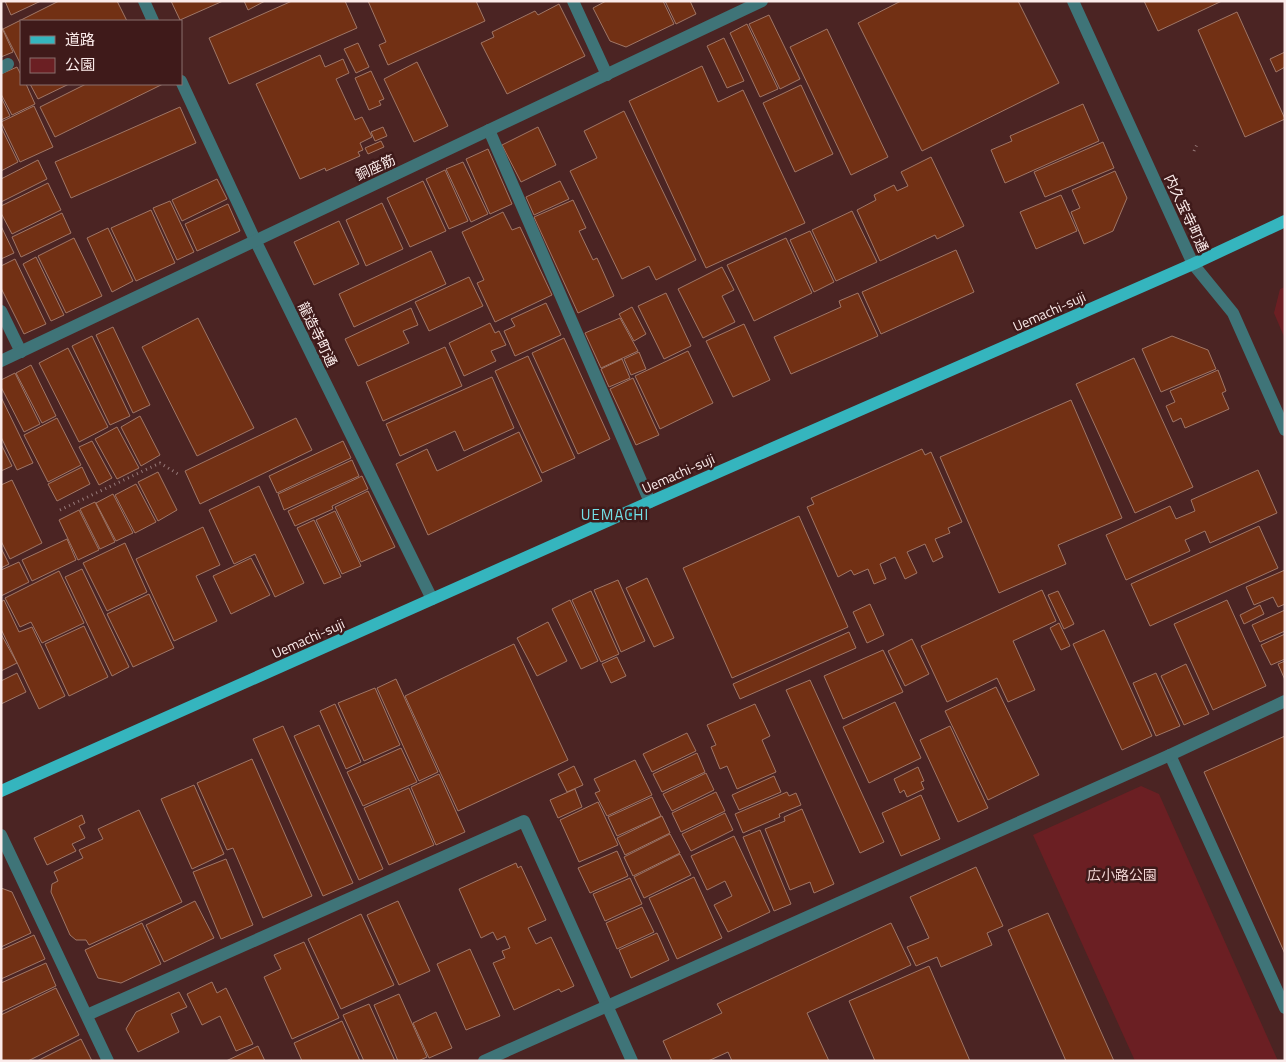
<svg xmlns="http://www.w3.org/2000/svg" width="1286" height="1062" font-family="'Titillium Web','Noto Sans JP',sans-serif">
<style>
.green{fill:#6b1f23}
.building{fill:#723014;stroke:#a07666}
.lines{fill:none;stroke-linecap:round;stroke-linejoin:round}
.path{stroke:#987b7a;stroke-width:3;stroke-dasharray:1 4;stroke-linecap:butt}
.minor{stroke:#3f7478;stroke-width:12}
.major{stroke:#35b5be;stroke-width:12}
.labels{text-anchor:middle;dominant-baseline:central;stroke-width:5;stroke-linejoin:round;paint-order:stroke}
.street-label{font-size:14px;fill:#fbebea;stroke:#3f1a1a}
.park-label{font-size:14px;fill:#f1d5d4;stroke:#3f1a1a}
.neighbourhood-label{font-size:15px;letter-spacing:1px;fill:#74e0e8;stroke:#3f1a1a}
</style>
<rect width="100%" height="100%" fill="#4b2423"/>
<g class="green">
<path d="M1285 287V339L1274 313 1280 289Z"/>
<path d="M1141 786 1159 794 1278 1061H1135L1033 835Z"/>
</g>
<g class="building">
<path d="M5 1H41L11 15Z"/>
<path d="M59 1H117L127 21H21V65L3 29Z"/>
<path d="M171 1H223L180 20Z"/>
<path d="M244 1H265L248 10Z"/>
<path d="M292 1H345L357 28 229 84 209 38Z"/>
<path d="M368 1H476L485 21 388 65 379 45 386 42Z"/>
<path d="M606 1H663L674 24 626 47 610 41 593 8Z"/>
<path d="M665 1H690L696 14 676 24Z"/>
<path d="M901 1H1018L1059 83 922 151 858 23Z"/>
<path d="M1144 1H1222L1158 31Z"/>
<path d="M559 4 585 56 507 94 481 43 494 37 492 32 535 11 538 15Z"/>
<path d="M1237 12 1285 119 1245 137 1198 30Z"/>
<path d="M769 15 800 79 780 89 749 24Z"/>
<path d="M747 24 778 89 760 97 730 33Z"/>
<path d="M1 26 13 52 1 57Z"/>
<path d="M827 29 888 157 851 175 790 47Z"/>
<path d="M724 38 744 81 727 88 707 46Z"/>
<path d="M358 43 369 67 356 73 344 49Z"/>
<path d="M1285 52V67L1276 72 1270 59Z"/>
<path d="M320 55 325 67 343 59 349 73 336 79 355 120 362 117 372 137 360 143 363 150 358 152 360 156 326 171 325 168 300 179 256 84Z"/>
<path d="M417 62 448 126 414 142 384 79Z"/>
<path d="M702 66 718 102 743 90 805 223 706 268 629 101Z"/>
<path d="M17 67 21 75V84H26L35 104 12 115 1 94V74Z"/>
<path d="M371 71 384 99 379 101 381 105 369 110 355 78Z"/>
<path d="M30 84H69L38 99Z"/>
<path d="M86 84H163L55 137 40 107Z"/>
<path d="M801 85 833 154 795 172 763 103Z"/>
<path d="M1 97 10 116 1 120Z"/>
<path d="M1083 104 1099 141 1005 183 991 150 1012 141 1010 136Z"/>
<path d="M34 106 53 147 20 162 1 122Z"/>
<path d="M180 107 196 143 71 198 55 162Z"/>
<path d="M624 111 696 260 656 280 649 266 622 279 570 171 597 158 584 131Z"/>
<path d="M1 127 18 162 1 171Z"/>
<path d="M383 127 387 136 375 141 371 132Z"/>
<path d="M538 127 556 165 521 182 502 145Z"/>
<path d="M381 141 384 147 368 154 365 148Z"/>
<path d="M1103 142 1114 168 1045 197 1034 172Z"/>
<path d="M488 149 512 204 490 214 466 159Z"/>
<path d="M931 157 964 226 937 239 935 235 880 261 857 210 876 200 874 195 894 185 897 191 908 186 901 172Z"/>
<path d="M38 160 47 179 1 202V179Z"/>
<path d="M463 162 488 214 471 222 446 169Z"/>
<path d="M445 170 468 221 449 229 426 179Z"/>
<path d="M1115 171 1127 198 1113 231 1084 244 1071 212 1080 208 1072 190Z"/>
<path d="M217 179 227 199 182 221 172 200Z"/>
<path d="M423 181 446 231 410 247 387 198Z"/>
<path d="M560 181 569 199 534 215 526 197Z"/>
<path d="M48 183 61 210 12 234 1 213V206Z"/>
<path d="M1061 195 1077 231 1036 249 1020 212Z"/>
<path d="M573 200 586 228 579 231 593 260 597 258 614 296 578 313 534 217Z"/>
<path d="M170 201 194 252 177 260 153 208Z"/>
<path d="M382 203 403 249 366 266 346 220Z"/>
<path d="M228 204 240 231 197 251 185 224Z"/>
<path d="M151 210 175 263 136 281 111 228Z"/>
<path d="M852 211 877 262 836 281 812 230Z"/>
<path d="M503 212 512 230 520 227 552 295 495 322 477 283 484 280 462 232Z"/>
<path d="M62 213 71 233 21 257 12 237Z"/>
<path d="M339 221 359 264 314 285 294 242Z"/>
<path d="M1 226 14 253 1 259Z"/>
<path d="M108 228 133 281 112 292 87 238Z"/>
<path d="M810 231 834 282 814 292 790 240Z"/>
<path d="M74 238 102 296 66 313 38 256Z"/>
<path d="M786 238 812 293 754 321 727 265Z"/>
<path d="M956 250 974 292 881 334 862 292Z"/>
<path d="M431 251 446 284 354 327 339 294Z"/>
<path d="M36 257 64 315 51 321 23 264Z"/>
<path d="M15 259 46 324 24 334 1 288V266Z"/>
<path d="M722 267 734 290 722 296 735 322 703 338 678 289Z"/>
<path d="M469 277 483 306 429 331 415 302Z"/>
<path d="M666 293 691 346 664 359 638 306Z"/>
<path d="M858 293 878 336 791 374 774 337 841 307 839 301Z"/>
<path d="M546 303 561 335 515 356 504 331 515 326 511 319Z"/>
<path d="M632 307 646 334 634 341 619 314Z"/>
<path d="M411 308 418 325 403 331 409 343 358 366 345 339Z"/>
<path d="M198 318 254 428 197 456 142 347Z"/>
<path d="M620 318 638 351 601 368 585 333Z"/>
<path d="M490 323 495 333 499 331 506 345 491 351 496 361 464 376 449 343Z"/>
<path d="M744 324 770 380 733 397 706 341Z"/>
<path d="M113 327 150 405 133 413 96 335Z"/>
<path d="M92 336 130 416 110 425 72 346Z"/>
<path d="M1172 336 1208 350 1216 369 1161 392 1142 349Z"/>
<path d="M564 338 610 439 578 454 532 353Z"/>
<path d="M445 347 462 386 383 421 366 382Z"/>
<path d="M68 348 108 427 79 442 39 363Z"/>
<path d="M688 351 713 403 660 429 635 376Z"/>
<path d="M639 352 646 369 631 375 624 359Z"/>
<path d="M528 356 575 458 542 473 495 371Z"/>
<path d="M1134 358 1193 487 1135 513 1076 384Z"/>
<path d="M622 359 630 378 609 387 601 369Z"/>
<path d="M31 365 56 416 42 423 16 373Z"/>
<path d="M1218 370 1226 391 1222 393 1229 409 1185 428 1181 418 1173 422 1166 406 1175 402 1170 391Z"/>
<path d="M15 373 40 424 24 432 1 387V380Z"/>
<path d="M492 377 514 428 464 451 455 431 400 456 386 424Z"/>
<path d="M633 378 659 435 636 445 610 389Z"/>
<path d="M1 397 33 463 17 470 1 437Z"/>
<path d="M1071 400 1122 518 1058 545 1066 564 999 593 940 457Z"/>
<path d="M140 416 160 455 141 466 121 427Z"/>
<path d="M57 418 81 465 48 482 24 435Z"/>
<path d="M296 418 312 450 200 504 185 471Z"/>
<path d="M117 427 139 468 117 479 95 439Z"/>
<path d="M519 432 542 481 428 535 396 464 427 449 437 471Z"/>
<path d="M92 441 112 478 99 485 79 447Z"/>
<path d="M343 441 351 458 277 493 269 476Z"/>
<path d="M1 444 12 466 1 471Z"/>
<path d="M922 449 925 455 931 452 962 522 948 528 950 533 935 539 943 557 933 562 925 544 907 552 917 573 905 579 895 557 880 564 886 579 874 584 868 569 854 575 851 570 838 577 807 507 814 504 811 498Z"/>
<path d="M352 460 359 476 284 510 278 494Z"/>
<path d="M82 467 90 484 57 501 48 484Z"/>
<path d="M1258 470 1277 513 1210 543 1205 531 1185 540 1190 551 1126 580 1106 535 1170 506 1176 519 1195 511 1191 500Z"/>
<path d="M158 472 177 510 158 521 138 482Z"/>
<path d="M362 476 368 489 332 506 333 509 295 526 288 511Z"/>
<path d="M12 480 42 543 10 559 1 541V485Z"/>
<path d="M136 484 156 522 135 533 115 495Z"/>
<path d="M259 486 304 583 275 597 255 554 234 564 209 510Z"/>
<path d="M368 491 395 547 361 562 335 507Z"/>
<path d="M113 494 133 533 116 541 96 503Z"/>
<path d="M95 502 115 542 100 549 80 509Z"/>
<path d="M79 510 99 550 78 560 59 520Z"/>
<path d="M335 511 361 566 342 574 316 520Z"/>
<path d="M799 516 848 627 732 678 683 568Z"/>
<path d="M314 520 341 577 324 584 297 528Z"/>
<path d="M1259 526 1278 568 1150 626 1131 584Z"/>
<path d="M203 527 220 565 196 576 217 621 174 641 136 559Z"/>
<path d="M67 539 76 560 32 581 22 560Z"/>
<path d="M125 543 147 592 107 611 83 563Z"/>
<path d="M1 548 9 564 1 568Z"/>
<path d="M251 558 270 595 231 614 213 576Z"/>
<path d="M19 562 29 582 1 596V570Z"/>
<path d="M82 569 129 667 112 676 65 577Z"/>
<path d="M1285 570V604L1278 607 1273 597 1254 605 1246 587Z"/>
<path d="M59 571 84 623 42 643 31 622 20 627 5 598Z"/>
<path d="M647 578 674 638 654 647 626 588Z"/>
<path d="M618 580 645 641 621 652 594 590Z"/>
<path d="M1042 590 1056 621 1013 641 1035 690 1008 702 997 678 947 702 921 646Z"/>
<path d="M591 591 619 654 601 662 572 600Z"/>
<path d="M1058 591 1074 624 1064 629 1048 595Z"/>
<path d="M149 594 174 648 133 667 107 614Z"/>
<path d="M4 600 19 632 32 627 65 696 39 709 1 629V602Z"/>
<path d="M570 600 598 661 581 669 552 609Z"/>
<path d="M1227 600 1266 686 1213 710 1174 624Z"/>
<path d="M870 604 884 635 867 643 853 612Z"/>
<path d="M1260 605 1264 614 1244 624 1240 615Z"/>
<path d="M1285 610V631L1260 642 1252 625Z"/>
<path d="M548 622 567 661 537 676 517 638Z"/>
<path d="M1059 623 1070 646 1061 650 1050 628Z"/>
<path d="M84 626 108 677 69 696 45 644Z"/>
<path d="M1104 630 1152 736 1122 750 1073 644Z"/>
<path d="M849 632 856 648 740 699 733 684Z"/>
<path d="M1 634 17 663 1 671Z"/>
<path d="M1285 634V659L1271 665 1261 645Z"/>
<path d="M912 639 929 674 905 686 888 651Z"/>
<path d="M514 644 568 760 458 811 405 696Z"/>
<path d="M883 650 903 692 843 719 824 676Z"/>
<path d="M617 657 626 676 611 683 602 664Z"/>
<path d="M1285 661V680L1278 664Z"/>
<path d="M1186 664 1209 714 1184 725 1161 676Z"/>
<path d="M17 673 26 692 1 704V681Z"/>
<path d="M1156 673 1180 726 1156 736 1133 683Z"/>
<path d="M396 679 438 772 419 781 377 688Z"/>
<path d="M810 680 884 842 860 853 786 690Z"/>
<path d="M996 687 1039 775 988 800 945 711Z"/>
<path d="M375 688 400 745 364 761 338 703Z"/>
<path d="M895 702 921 758 869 783 843 727Z"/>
<path d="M335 704 361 762 346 769 320 711Z"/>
<path d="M755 704 770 736 762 740 776 772 737 789 727 766 720 769 711 747 716 745 707 725Z"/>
<path d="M319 725 383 869 359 880 294 736Z"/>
<path d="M283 726 353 883 323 896 253 739Z"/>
<path d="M950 726 988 808 958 822 920 740Z"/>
<path d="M687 733 696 751 652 772 643 754Z"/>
<path d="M1285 736V954L1204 772Z"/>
<path d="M401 748 417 782 363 806 347 772Z"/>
<path d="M697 753 705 772 662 792 653 774Z"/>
<path d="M252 759 312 896 263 918 233 848 227 850 197 783Z"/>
<path d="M635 760 652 795 607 816 595 793 600 791 594 779Z"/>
<path d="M574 766 583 785 567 792 558 774Z"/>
<path d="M918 767 924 781 921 782 924 789 907 797 904 790 900 793 894 779Z"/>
<path d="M706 773 714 790 672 811 663 794Z"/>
<path d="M439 774 465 832 436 845 411 787Z"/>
<path d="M774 776 781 792 739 810 732 795Z"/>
<path d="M194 785 224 854 192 869 161 799Z"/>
<path d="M409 788 434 845 389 865 364 808Z"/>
<path d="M575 789 582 807 558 818 550 800Z"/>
<path d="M716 792 725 811 681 832 672 813Z"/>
<path d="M787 792 789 796 796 793 801 805 779 814 780 817 743 833 735 814Z"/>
<path d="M921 795 940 839 901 856 882 813Z"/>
<path d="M652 797 661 816 617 836 608 817Z"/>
<path d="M598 802 618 845 579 862 560 820Z"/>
<path d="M802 809 834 884 814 893 810 882 790 890 765 829 785 821 784 817Z"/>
<path d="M139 810 182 902 89 945 86 940H76L70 935 51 892 52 884 58 881 54 872 83 858 79 850 103 839 98 829Z"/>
<path d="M725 813 733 830 691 851 682 834Z"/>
<path d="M82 815 85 823 79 826 85 838 72 844 76 851 47 865 34 838Z"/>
<path d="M662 816 670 833 625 855 617 838Z"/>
<path d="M760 830 791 904 774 911 743 837Z"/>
<path d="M670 834 680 853 633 876 624 857Z"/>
<path d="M734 836 770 912 728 932 714 905 732 896 725 881 707 890 691 856Z"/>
<path d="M617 851 628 876 590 893 578 868Z"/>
<path d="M680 854 691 875 644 898 634 877Z"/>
<path d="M226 859 253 925 221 939 193 872Z"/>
<path d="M516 863 518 868 521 866 546 920 528 928 536 944 551 937 574 986 561 992 559 989 514 1010 493 963 505 958 502 951 510 948 505 936 497 940 493 932 481 938 459 889Z"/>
<path d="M976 867 1003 926 987 933 992 945 941 967 937 957 916 966 907 947 929 938 910 897Z"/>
<path d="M694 877 722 938 677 959 649 898Z"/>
<path d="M630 878 642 904 605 921 593 894Z"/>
<path d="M1 888 12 892 31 933 1 947Z"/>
<path d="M195 901 214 938 164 962 146 925Z"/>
<path d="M398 901 430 971 399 985 367 915Z"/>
<path d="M642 907 654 932 617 949 606 923Z"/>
<path d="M1048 913 1114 1061H1066L1008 930Z"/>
<path d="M361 914 394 985 341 1009 308 939Z"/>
<path d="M142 923 161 964 121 983 98 978 85 950Z"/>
<path d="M891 923 911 965 807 1013 829 1061H732L728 1052 708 1061H672L663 1041 722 1013 717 1004Z"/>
<path d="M657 933 669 960 631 978 619 950Z"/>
<path d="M34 935 45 959 1 979V950Z"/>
<path d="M304 942 339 1018 292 1039 264 977 281 969 274 955Z"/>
<path d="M470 949 500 1016 466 1030 437 964Z"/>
<path d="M46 963 56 986 1 1012V983Z"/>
<path d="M929 966 970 1061H875L849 1001Z"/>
<path d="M212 982 217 993 226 988 253 1044 236 1051 220 1016 202 1025 187 994Z"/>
<path d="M56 988 79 1035 28 1061H1V1015Z"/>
<path d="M179 992 187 1007 171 1014 179 1032 138 1052 126 1029 136 1012Z"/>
<path d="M399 994 427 1057 418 1061H398L374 1005Z"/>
<path d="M369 1004 395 1061H364L343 1015Z"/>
<path d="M436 1012 452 1048 429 1058 413 1023Z"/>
<path d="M342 1021 360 1061H302L294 1043Z"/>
<path d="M81 1039 92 1061H37Z"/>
<path d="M258 1046 265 1061H226Z"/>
</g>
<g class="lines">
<g class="path">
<path d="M1194 151 1198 142"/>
<path d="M60 510 160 463 178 474"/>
</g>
<g class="minor">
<path d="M144 1 153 21"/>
<path d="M573 1 607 75"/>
<path d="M1073 1 1193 264 1233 313 1285 430"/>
<path d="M1 68 8 64"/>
<path d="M181 81 255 240 432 599"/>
<path d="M489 130 650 502"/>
<path d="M1 311 21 352"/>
<path d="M1 361 762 1"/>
<path d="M1170 755 1285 1008"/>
<path d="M1 835 108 1061"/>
<path d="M87 1015 524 821 632 1061"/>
<path d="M484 1061 1170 755 1285 701"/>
</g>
<path class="major" d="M1 791 650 502 1193 264 1285 221"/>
</g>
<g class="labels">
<g class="street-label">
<text transform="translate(375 167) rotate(-25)">銅座筋</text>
<text transform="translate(1187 213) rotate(65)">内久宝寺町通</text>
<text transform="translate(1049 311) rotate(-24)">Uemachi-suji</text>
<text transform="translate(318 334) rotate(64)">龍造寺町通</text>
<text transform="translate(678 473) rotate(-24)">Uemachi-suji</text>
<text transform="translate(308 638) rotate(-24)">Uemachi-suji</text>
</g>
<g class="park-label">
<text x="1122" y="874">広小路公園</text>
</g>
<g class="neighbourhood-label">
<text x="615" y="514">UEMACHI</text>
</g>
</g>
<rect width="1286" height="1062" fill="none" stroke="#fbebea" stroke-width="5"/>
<rect x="20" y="20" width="162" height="65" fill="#3f1a1a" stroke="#8a6e6d"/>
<rect x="30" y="36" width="25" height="8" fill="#35b5be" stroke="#8a6e6d"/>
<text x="65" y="45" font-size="15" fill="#fbebea">道路</text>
<rect x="30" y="58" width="25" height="15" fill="#6b1f23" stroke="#8a6e6d"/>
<text x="65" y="70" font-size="15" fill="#fbebea">公園</text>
</svg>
